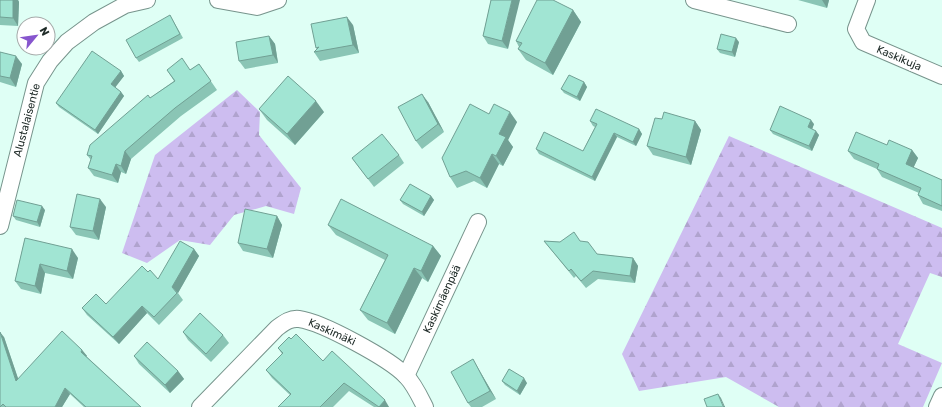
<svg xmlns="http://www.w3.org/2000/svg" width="942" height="407" font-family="Rubik,sans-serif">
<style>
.forest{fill:url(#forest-firs)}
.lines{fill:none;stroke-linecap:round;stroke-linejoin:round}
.minor-casing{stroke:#77948c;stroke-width:18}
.minor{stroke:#fff;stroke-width:16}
.wall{fill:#8ac5b5}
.shaded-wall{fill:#71a094}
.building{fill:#a1e5d3;stroke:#71a094}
.labels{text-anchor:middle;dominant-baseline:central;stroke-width:4;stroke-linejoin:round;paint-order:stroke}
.street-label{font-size:11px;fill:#1e2a27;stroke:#fff}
</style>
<defs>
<pattern id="forest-firs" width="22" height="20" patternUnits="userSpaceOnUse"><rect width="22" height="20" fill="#cdbdf0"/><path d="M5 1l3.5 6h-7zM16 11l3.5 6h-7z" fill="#b0a3ce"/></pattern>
</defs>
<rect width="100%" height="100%" fill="#dffff5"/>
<g class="forest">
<path d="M237 90 260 112 259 135 301 188 294 214 266 206 234 215 210 245 180 240 147 263 122 253 155 155Z"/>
<path d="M729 136 942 228V277L930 273 898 344 942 363 923 407H779L726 377 639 391 622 354Z"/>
</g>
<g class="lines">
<g class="minor-casing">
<g id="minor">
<path d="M218 0 257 7 278 0"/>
<path d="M694 0 788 24"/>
<path d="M867 0 856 29 863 42 942 76"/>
<path d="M0 226 36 83 50 61 67 42 94 22 125 5 147 0"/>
<path d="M406 376 478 222"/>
<path d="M200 407 277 328C284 323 290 318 299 319 322 322 390 359 406 376 414 384 420 397 425 407"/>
<path d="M937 407 942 396"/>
</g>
</g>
<use href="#minor" class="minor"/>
</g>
<g class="wall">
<path d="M0 0H18L19 2 18 26 0 25Z"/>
<path d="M491 0 508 49 488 44 483 36Z"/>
<path d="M798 0H829L827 8Z"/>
<path d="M573 10 581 22 553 75 526 60 518 49 519 47 516 41Z"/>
<path d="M170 15 183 38 139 62 136 58Z"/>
<path d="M353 25 359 53 320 61 314 52 317 49 316 48Z"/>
<path d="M269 36 275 44 278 63 245 69 239 61Z"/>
<path d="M739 42 735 57 720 53 717 49Z"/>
<path d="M0 52 22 64 16 87 0 82Z"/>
<path d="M199 64 217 90 181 116 131 159 126 174 121 172 118 183 94 176 88 168 91 160 87 155 150 98 174 81 167 70H190Z"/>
<path d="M121 71 124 76 115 87 121 92 124 96 98 134 59 107 56 103Z"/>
<path d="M584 82 587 87 580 101 564 93 561 89Z"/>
<path d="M428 102 444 132 422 149 416 141Z"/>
<path d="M259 109 324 112 295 145 267 120Z"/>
<path d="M489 114 517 122 508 140 513 147 503 166 499 164 487 188 474 181 457 188 450 177Z"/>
<path d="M662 119 695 121 701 130 691 165 653 155 647 146Z"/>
<path d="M590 121 639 129 642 134 636 146 617 137 595 181 539 154 536 149 583 151 595 127 593 126Z"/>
<path d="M814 124 812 129 819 135 812 151 773 134 770 130Z"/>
<path d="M887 145 912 150 918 158 913 168 942 180V211L923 204 918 195 919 193 882 177 877 169 854 159 848 151Z"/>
<path d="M399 155 404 163 374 187 352 158Z"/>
<path d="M431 196 434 200 424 216 403 204 400 200Z"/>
<path d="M106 207 99 240 76 235 70 227Z"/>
<path d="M45 210 40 227 16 220 13 216Z"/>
<path d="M277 216 282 225 273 258 243 251 238 243Z"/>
<path d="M328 225 433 246 441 256 428 282 422 278 395 334 368 320 360 310 385 260 336 235Z"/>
<path d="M25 238 78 258 73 279 45 273 41 294 21 289 15 281Z"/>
<path d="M544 241 560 242 580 241 597 254 633 258 638 266 635 283 598 279 586 288 576 276 574 278Z"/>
<path d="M194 249 199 256 178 293 183 300 159 325 147 313 119 344 87 315 82 308 106 304 148 272 158 279Z"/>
<path d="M183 332 223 335 229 343 211 362 188 340Z"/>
<path d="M4 337 18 379 82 350 87 356H86L141 407H84L70 394 62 407H0Z"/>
<path d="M291 339 323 361 389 407H374L349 391 333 407H278L290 395 272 378 266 370 282 354 278 348Z"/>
<path d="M134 356 178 371 184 379 170 393 139 364Z"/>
<path d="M473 359 478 368 496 399 482 407H471L468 403Z"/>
<path d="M502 381 527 383 520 395 505 385Z"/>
</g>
<g class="shaded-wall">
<path d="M13 0H18L19 2 18 26 13 18Z"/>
<path d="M512 0H520L508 49 502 41Z"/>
<path d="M822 0H829L827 8Z"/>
<path d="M573 10 581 22 553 75 545 63Z"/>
<path d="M347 17 353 25 359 53 353 45Z"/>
<path d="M269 36 275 44 278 63 273 55Z"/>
<path d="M736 38 739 42 735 57 732 52Z"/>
<path d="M16 56 22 64 16 87 10 78Z"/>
<path d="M121 71 124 76 114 89 111 84Z"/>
<path d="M584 82 587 87 580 101 577 97Z"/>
<path d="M121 92 124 96 98 134 95 130Z"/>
<path d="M422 94 428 102 444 132 438 124Z"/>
<path d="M316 101 324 112 295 145 287 134Z"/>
<path d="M510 112 517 122 508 140 513 147 503 166 496 156 499 134Z"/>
<path d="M811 120 814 124 811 132 808 127Z"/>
<path d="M695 121 701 130 691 165 686 157Z"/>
<path d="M639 129 642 134 636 146 633 142Z"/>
<path d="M816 131 819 135 812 151 809 146Z"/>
<path d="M614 133 617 137 595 181 592 177Z"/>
<path d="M912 150 918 158 911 173 906 164Z"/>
<path d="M125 151 131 159 126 174 121 166Z"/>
<path d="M492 154 499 164 487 188 480 178Z"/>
<path d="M116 164 121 172 118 183 112 175Z"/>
<path d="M431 196 434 200 424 216 422 212Z"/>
<path d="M100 199 106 207 99 240 93 231Z"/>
<path d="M42 206 45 210 40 227 37 222Z"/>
<path d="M277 216 282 225 273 258 267 249Z"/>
<path d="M433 246 441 256 428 282 421 271Z"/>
<path d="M72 249 78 258 73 279 67 271Z"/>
<path d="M194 249 199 256 178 293 172 287Z"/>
<path d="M633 258 638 266 635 283 630 276Z"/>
<path d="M40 264 45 273 41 294 35 286Z"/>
<path d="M414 268 422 278 395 334 387 323Z"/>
<path d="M142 306 147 313 119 344 113 337Z"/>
<path d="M0 332 4 337 21 387 16 381Z"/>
<path d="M82 350 87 356 85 358 81 352Z"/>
<path d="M473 359 478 368 496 399 490 391Z"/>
<path d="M178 371 184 379 170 393 165 385Z"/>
<path d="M524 378 527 383 520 395 517 391Z"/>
<path d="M65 388 70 394 62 407H55Z"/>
<path d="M718 394 721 398 725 407H724Z"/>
<path d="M385 400 389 407H379Z"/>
</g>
<g class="building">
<path d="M0 0H13V18L0 17Z"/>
<path d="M491 0H512L502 41 483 36Z"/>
<path d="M537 0H553L573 10 545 63 518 49 522 43 516 41Z"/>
<path d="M170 15 180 34 136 58 126 40Z"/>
<path d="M347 17 353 45 314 52 319 47 316 48 311 24Z"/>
<path d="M721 34 736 38 732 52 717 49Z"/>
<path d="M269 36 273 55 239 61 236 42Z"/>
<path d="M92 51 121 71 111 84 121 92 95 130 56 103Z"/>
<path d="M0 52 16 56 10 78 0 76Z"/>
<path d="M182 58 190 70 199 64 211 81 175 108 125 151 121 166 116 164 112 175 88 168 92 156 87 155 90 145 148 95 150 98 175 81 167 70Z"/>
<path d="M569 75 584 82 577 97 561 89Z"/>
<path d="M288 76 316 101 287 134 259 109Z"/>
<path d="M422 94 438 124 416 141 398 107Z"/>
<path d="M470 104 489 114 494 104 510 112 499 134 506 137 496 156 492 154 480 178 466 171 450 177 442 158Z"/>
<path d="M780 106 811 120 808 127 816 131 809 146 770 130Z"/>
<path d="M596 109 639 129 633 142 614 133 592 177 536 149 544 132 583 151 597 124 590 121Z"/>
<path d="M664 112 695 121 686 157 647 146 655 118 662 119Z"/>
<path d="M856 132 887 145 889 140 912 150 906 164 942 180V206L918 195 921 188 877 169 879 164 848 151Z"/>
<path d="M382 134 399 155 368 179 352 158Z"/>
<path d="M410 184 431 196 422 212 400 200Z"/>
<path d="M77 194 100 199 93 231 70 227Z"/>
<path d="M341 199 433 246 421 271 414 268 387 323 360 310 388 255 328 225Z"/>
<path d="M17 200 42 206 37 222 13 216Z"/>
<path d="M245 209 277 216 267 249 238 243Z"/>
<path d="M574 232 580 241 588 242 597 254 633 258 630 276 593 271 581 281 571 269 569 271 544 241 560 242Z"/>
<path d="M25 238 72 249 67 271 40 264 35 286 15 281Z"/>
<path d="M180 241 194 249 172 287 177 293 154 317 142 306 113 337 82 308 96 294 106 304 142 266 148 272 150 270 158 279Z"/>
<path d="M200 313 223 335 206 354 183 332Z"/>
<path d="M62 331 82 350 81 352 141 407H86L65 388 55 407H6L3 404 0 407V332L16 381Z"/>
<path d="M296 334 323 361 332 351 385 400 379 407 344 383 320 407H278L291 394 266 370 283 353 278 348 289 337 291 339Z"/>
<path d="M147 342 178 371 165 385 134 356Z"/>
<path d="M473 359 490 391 468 403 451 372Z"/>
<path d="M509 369 524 378 517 391 502 381Z"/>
<path d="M718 394 723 406 725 407H707L704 399Z"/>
</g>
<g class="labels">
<g class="street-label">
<text transform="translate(899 58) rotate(23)">Kaskikuja</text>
<text transform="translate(27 120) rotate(-75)">Alustalaisentie</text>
<text transform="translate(442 299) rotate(-65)">Kaskimäenpää</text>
<text transform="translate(332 332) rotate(24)">Kaskimäki</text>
</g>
</g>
<g transform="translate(36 36) rotate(61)"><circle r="19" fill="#ffffff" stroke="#a5aaa9"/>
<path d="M0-3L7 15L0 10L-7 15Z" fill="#8756ce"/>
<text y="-6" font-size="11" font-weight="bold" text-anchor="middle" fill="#1e2a27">N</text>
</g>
</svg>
